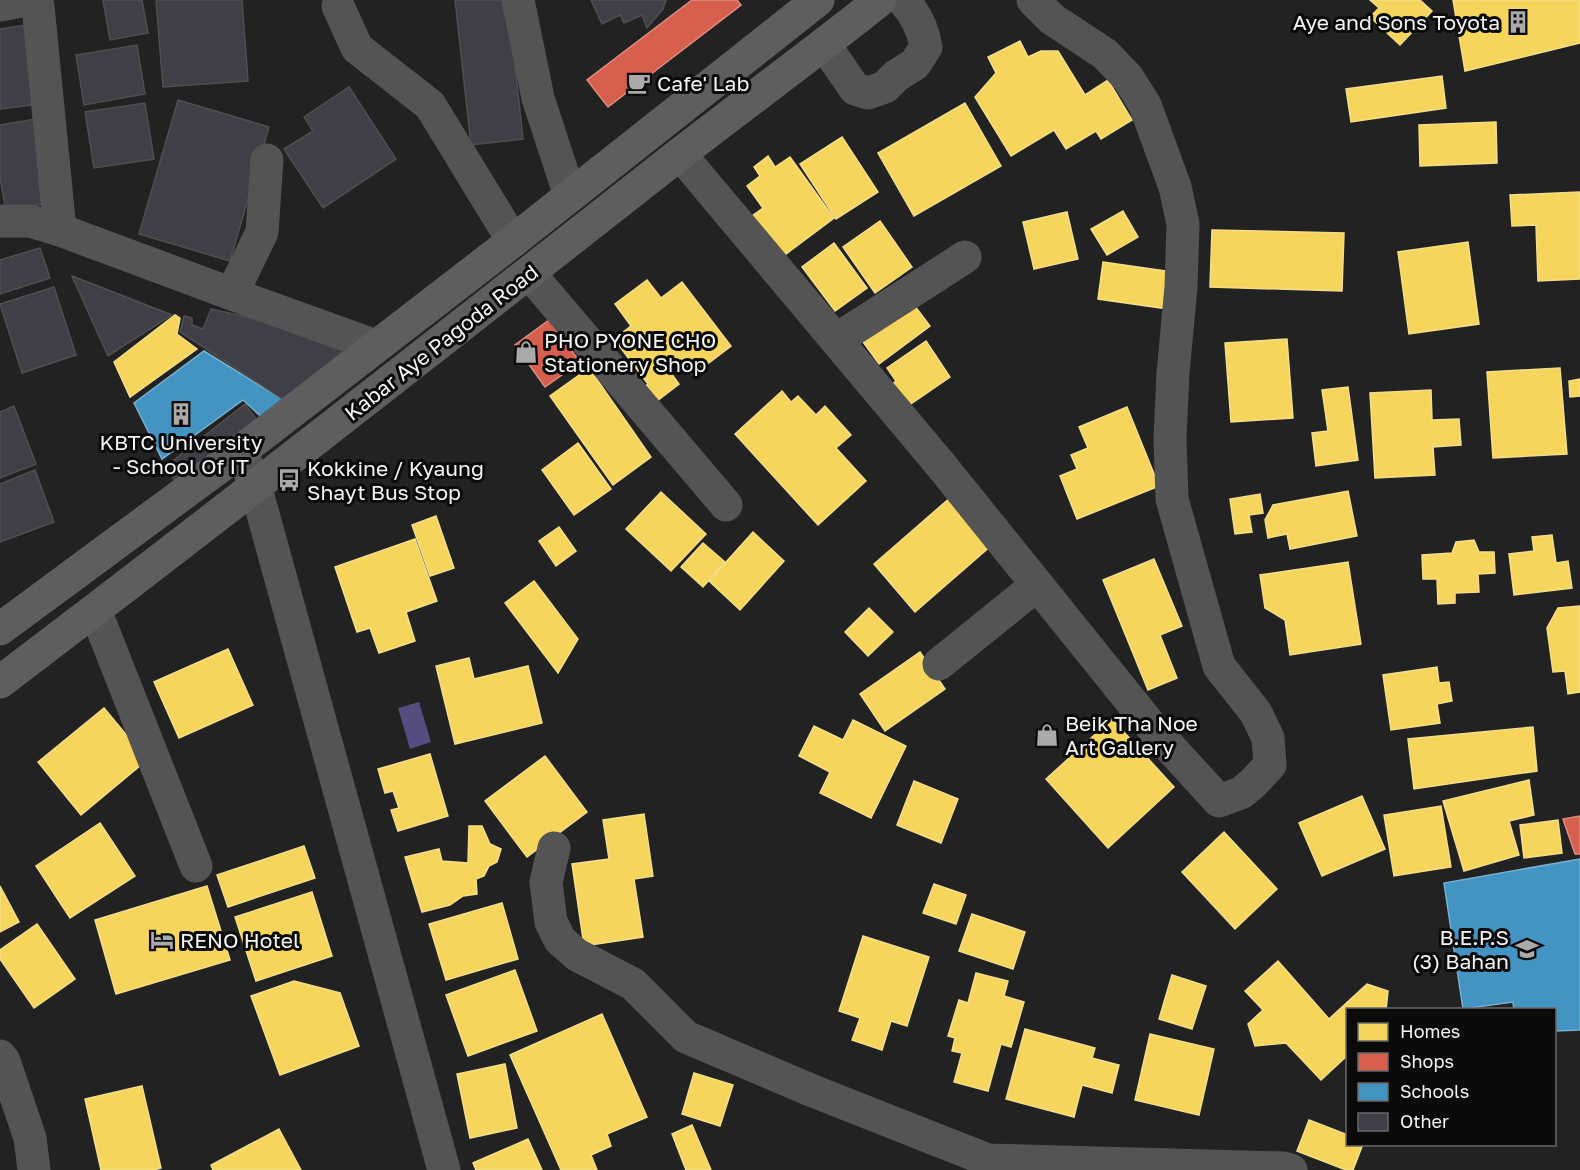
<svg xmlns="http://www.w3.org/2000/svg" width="1580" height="1170" font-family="'Golos Text',sans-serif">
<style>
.water{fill:#564d7f}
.homes{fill:#f6d55c;stroke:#f5de8a;stroke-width:1.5}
.shops{fill:#d6604d;stroke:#df8c7f;stroke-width:1.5}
.schools{fill:#4393c3;stroke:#78b0d2;stroke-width:1.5}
.building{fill:#403f47;stroke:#4f4f4f;stroke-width:1.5}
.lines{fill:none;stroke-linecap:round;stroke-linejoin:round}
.minor{stroke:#545454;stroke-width:33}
.major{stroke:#5d5e5d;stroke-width:33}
.labels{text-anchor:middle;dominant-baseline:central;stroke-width:6;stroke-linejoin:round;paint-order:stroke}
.poi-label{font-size:21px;fill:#f4f4f5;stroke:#0b0b0c;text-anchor:start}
.street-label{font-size:21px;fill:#f4f4f5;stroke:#0b0b0c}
</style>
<rect width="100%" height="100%" fill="#222"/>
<path class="water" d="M419 702 431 742 410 749 398 708Z"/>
<g class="homes">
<path d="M1370 0H1420L1432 11 1400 45 1370 17 1379 8Z"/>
<path d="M1453 0H1580V43L1465 71Z"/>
<path d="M1020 41 1028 57 1041 51H1058L1085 95 1108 80 1132 120 1101 139 1096 131 1066 149 1054 130 1011 156 975 97 996 73 988 57Z"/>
<path d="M1442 76 1446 108 1351 122 1346 89Z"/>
<path d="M965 103 1001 166 914 216 878 153Z"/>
<path d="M1496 122 1497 163 1420 166 1419 125Z"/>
<path d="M842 137 878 192 836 219 800 164Z"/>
<path d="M768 156 775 167 790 157 834 218 782 257 752 216 763 208 747 186 760 176 754 167Z"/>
<path d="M1580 192V279L1538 281 1536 225 1512 226 1510 195Z"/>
<path d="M1123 211 1138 237 1107 255 1091 229Z"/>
<path d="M1067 212 1078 259 1034 269 1023 222Z"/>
<path d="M880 221 912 267 875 293 843 247Z"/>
<path d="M1212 230 1344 233 1342 291 1210 287Z"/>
<path d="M1468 242 1479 324 1409 334 1398 252Z"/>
<path d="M834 243 867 288 835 311 802 267Z"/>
<path d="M1103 262 1172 272 1167 309 1098 299Z"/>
<path d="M647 280 661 298 682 282 731 346 693 375 681 358 668 369 679 384 644 411 633 396 648 384 614 339 631 326 615 304Z"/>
<path d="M908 297 930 326 879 364 858 335Z"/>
<path d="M175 315 180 318 177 334 197 349 130 397 114 362Z"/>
<path d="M1287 339 1293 418 1231 422 1225 343Z"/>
<path d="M926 341 950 377 905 408 890 386 896 381 887 368Z"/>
<path d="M589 368 651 457 613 485 550 396Z"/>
<path d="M1560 368 1567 454 1493 458 1487 372Z"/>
<path d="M1580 379V396L1570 397 1569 381Z"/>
<path d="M1348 387 1358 460 1316 466 1312 433 1328 431 1322 390Z"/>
<path d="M1431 390 1432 420 1459 419 1461 445 1433 447 1435 475 1375 478 1370 393Z"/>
<path d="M782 391 791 402 798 396 816 415 825 406 851 435 836 448 866 481 818 525 735 434Z"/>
<path d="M1127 407 1159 486 1077 519 1060 476 1077 469 1071 455 1088 448 1079 427Z"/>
<path d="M578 443 611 489 574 515 542 470Z"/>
<path d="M1348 491 1357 536 1290 549 1287 534 1268 538 1265 520 1273 505Z"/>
<path d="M661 492 706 534 671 571 626 529Z"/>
<path d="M1260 494 1263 513 1249 515 1252 532 1235 534 1230 499Z"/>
<path d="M951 497 992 545 915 612 874 564Z"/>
<path d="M436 516 454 568 430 576 412 525Z"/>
<path d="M559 527 576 551 556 566 539 541Z"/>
<path d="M753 532 784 561 740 610 709 581Z"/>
<path d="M1552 535 1556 563 1568 561 1572 588 1514 595 1509 554 1534 551 1532 537Z"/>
<path d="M415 539 437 601 406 612 415 641 379 653 370 628 357 632 335 567Z"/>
<path d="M1474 540 1479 552H1494L1495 573 1478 574 1479 592 1455 593V603L1438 604 1437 579H1423L1422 555 1452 553 1456 542Z"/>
<path d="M703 543 725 562 703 587 681 567Z"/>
<path d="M1154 559 1182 626 1160 635 1177 678 1148 690 1103 580Z"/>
<path d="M1348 562 1361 644 1290 655 1285 620 1265 608 1260 575Z"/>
<path d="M534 581 578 639 558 673 505 603Z"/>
<path d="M1580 606V692L1568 694 1565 671 1553 672 1547 628 1558 608Z"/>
<path d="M869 608 893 632 868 656 845 632Z"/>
<path d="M228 649 253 705 179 738 154 682Z"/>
<path d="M920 652 945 689 885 731 860 694Z"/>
<path d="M469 658 474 679 528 666 542 723 455 744 436 666Z"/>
<path d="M1437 667 1439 683 1449 682 1452 701 1437 704 1440 723 1391 730 1383 675Z"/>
<path d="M104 708 147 760 81 815 38 762Z"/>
<path d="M1112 719 1174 787 1108 848 1046 779Z"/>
<path d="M853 720 906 746 871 818 820 793 830 772 799 756 814 726 843 740Z"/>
<path d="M1533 727 1537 771 1414 789 1408 739Z"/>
<path d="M430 754 448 816 398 831 391 810 399 808 393 791 385 793 378 769Z"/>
<path d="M545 756 587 812 527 857 485 801Z"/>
<path d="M1529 780 1534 815 1509 821 1519 855 1464 871 1443 801Z"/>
<path d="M914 781 958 799 941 843 897 825Z"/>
<path d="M1362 796 1385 849 1322 876 1299 823Z"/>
<path d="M1441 806 1451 867 1394 876 1384 815Z"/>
<path d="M644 814 653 876 634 879 643 937 584 946 572 864 609 859 603 820Z"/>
<path d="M1558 820 1562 853 1524 858 1520 825Z"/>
<path d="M100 823 135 876 70 918 36 866Z"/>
<path d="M469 826H482L490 844 501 849 497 862 489 866 484 876 476 879 477 894 463 896 450 905 422 912 405 857 439 849 442 861 468 863Z"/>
<path d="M1224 832 1277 889 1235 929 1182 872Z"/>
<path d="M304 846 315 878 228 907 217 875Z"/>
<path d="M934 884 966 895 956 924 923 913Z"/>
<path d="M0 886 19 922 0 932Z"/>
<path d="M207 886 230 960 116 994 95 920Z"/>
<path d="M312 892 332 956 256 981 235 917Z"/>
<path d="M502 903 518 959 446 980 429 924Z"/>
<path d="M972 914 1025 932 1013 969 959 951Z"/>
<path d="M37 924 75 979 34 1008 0 959V950Z"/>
<path d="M863 936 929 957 907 1026 891 1021 882 1050 852 1040 860 1018 839 1011Z"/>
<path d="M1278 961 1329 1019 1367 984 1388 991 1386 1010H1348V1055L1321 1080 1286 1043 1255 1046 1248 1024 1263 1010 1245 991Z"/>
<path d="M515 970 537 1031 468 1056 446 995Z"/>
<path d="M976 973 1008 981 1004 996 1024 1002 1011 1047 1001 1044 988 1091 954 1082 962 1053 952 1051 955 1038 948 1036 959 1000 968 1003Z"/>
<path d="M1172 975 1206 986 1192 1029 1159 1019Z"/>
<path d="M294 981 340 993 359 1046 280 1075 251 996Z"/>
<path d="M602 1014 647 1117 607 1134 611 1146 591 1155 597 1170H561L510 1055Z"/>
<path d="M1025 1029 1095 1048 1092 1058 1119 1065 1112 1093 1082 1085 1074 1117 1006 1099Z"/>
<path d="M1150 1034 1214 1049 1199 1115 1135 1100Z"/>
<path d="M505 1064 517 1128 470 1138 457 1074Z"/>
<path d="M694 1073 733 1085 720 1126 682 1114Z"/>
<path d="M142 1086 161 1168 154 1170H101L85 1099Z"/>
<path d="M1309 1120 1348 1135V1144H1363L1353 1170H1346L1297 1151Z"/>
<path d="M692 1125 711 1170H686L672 1134Z"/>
<path d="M279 1129 301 1170H213L211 1165Z"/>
<path d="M528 1139 542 1170H476L473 1163Z"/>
</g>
<g class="shops">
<path d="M692 0H737L741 5 608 107 587 80Z"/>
<path d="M549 320 580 362 545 387 515 345Z"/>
<path d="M1580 816V854H1575L1563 819Z"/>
</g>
<g class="schools">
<path d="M204 351 290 404 269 424 243 400 162 459 134 403Z"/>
<path d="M1580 859V1030L1554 1031V1010H1514L1513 1002 1463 1009 1444 883Z"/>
</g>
<g class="building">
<path d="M103 0H142L148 33 110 40Z"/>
<path d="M156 0H242L248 81 163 87Z"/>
<path d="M455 0H508L523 139 471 145Z"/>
<path d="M591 0H666L663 9 647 28 642 15 624 23 620 15 602 24Z"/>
<path d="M27 25 39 104 0 109V29Z"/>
<path d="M137 45 145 94 84 105 76 55Z"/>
<path d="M349 87 396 159 323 208 284 149 313 131 304 117Z"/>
<path d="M178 100 269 127 230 261 139 234Z"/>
<path d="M145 103 154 159 94 168 85 112Z"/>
<path d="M35 119 49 203 6 211 0 178V125Z"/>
<path d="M40 248 50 278 0 294V260Z"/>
<path d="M72 276 172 315 108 356Z"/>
<path d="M54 287 76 355 22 373 0 304Z"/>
<path d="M211 309 376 346 290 404 180 332 184 316 192 318V325L203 329Z"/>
<path d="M245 404 256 419 175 481 165 467Z"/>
<path d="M14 406 36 464 0 478V412Z"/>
<path d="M35 470 54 522 0 542V484Z"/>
</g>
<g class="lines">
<g class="minor">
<path d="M31 0 38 6 60 230"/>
<path d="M518 0 538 98 570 196"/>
<path d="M0 5 27 0"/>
<path d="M338 6 357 48 430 105 513 241"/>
<path d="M824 44 855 89 868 93 885 87 896 76 915 64 926 47C923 29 916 14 903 0"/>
<path d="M680 154 940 464 1155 731 1219 801 1241 793 1252 784 1270 765 1268 738 1256 713 1219 666 1172 499 1170 438 1173 373 1181 287 1183 224 1175 187 1145 105 1128 78 1105 54 1052 19 1033 0"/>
<path d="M0 221H30L60 230 232 294 376 346"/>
<path d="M529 273 726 505"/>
<path d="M232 294 262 232 267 160"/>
<path d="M836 340 965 257"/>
<path d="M241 451 255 485 444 1170"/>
<path d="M95 610 196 866"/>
<path d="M939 664 1037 585"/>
<path d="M554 848 546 882 551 922 560 940 577 955 633 984 686 1037 813 1091 988 1160 1284 1168 1291 1170"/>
<path d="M0 1056 4 1061 30 1138 34 1170"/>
</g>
<g class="major">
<path d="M0 629 241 451 513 241 818 0"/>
<path d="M0 682C227 510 452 333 676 157 744 104 813 54 880 0"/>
</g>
</g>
<defs>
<g id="building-bare" transform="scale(1.8)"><path d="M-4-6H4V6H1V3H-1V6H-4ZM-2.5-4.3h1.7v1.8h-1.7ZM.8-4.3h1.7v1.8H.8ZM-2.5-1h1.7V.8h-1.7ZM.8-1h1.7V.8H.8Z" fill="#aaaaab" stroke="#0b0b0c" stroke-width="2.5" paint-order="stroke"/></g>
<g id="cafe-bare" transform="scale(1.8)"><path d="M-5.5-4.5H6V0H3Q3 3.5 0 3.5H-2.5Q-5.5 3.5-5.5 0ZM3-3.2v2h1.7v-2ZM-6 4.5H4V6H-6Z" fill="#aaaaab" stroke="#0b0b0c" stroke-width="2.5" paint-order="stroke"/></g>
<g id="shop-bare" transform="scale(1.8)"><path d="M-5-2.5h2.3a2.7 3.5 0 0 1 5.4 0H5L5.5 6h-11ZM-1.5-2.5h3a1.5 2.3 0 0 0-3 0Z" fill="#aaaaab" stroke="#0b0b0c" stroke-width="2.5" paint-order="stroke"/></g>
<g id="bus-bare" transform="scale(1.8)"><path d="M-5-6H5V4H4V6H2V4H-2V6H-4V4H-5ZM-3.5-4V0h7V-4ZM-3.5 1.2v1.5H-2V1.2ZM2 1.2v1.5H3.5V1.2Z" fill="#aaaaab" stroke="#0b0b0c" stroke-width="2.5" paint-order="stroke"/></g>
<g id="hotel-bare" transform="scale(1.8)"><path d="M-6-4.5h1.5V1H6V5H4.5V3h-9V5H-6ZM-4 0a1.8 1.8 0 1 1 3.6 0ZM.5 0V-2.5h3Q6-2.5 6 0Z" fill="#aaaaab" stroke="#0b0b0c" stroke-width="2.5" paint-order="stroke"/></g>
<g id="school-bare" transform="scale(1.8)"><path d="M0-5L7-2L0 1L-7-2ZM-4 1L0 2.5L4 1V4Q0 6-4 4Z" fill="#aaaaab" stroke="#0b0b0c" stroke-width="2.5" paint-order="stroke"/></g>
</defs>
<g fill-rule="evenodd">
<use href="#building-bare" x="1518" y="22"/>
<use href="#cafe-bare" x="639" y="83"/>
<use href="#shop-bare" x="526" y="352"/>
<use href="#building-bare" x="181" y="414"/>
<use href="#bus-bare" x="289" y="480"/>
<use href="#shop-bare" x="1047" y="735"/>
<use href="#hotel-bare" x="162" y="940"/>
<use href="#school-bare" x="1527" y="949"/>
</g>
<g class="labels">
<g class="poi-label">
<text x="1500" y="22" text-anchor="end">Aye and Sons Toyota</text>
<text x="657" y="83">Cafe' Lab</text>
<text x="544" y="340">PHO PYONE CHO<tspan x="544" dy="24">Stationery Shop</tspan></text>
<text x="181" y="442" text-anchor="middle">KBTC University<tspan x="181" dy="24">- School Of IT</tspan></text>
<text x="307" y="468">Kokkine / Kyaung<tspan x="307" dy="24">Shayt Bus Stop</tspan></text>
<text x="1065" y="723">Beik Tha Noe<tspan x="1065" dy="24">Art Gallery</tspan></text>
<text x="1509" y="937" text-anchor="end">B.E.P.S<tspan x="1509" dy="24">(3) Bahan</tspan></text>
<text x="180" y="940">RENO Hotel</text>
</g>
<g class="street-label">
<text transform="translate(441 342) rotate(-38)">Kabar Aye Pagoda Road</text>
</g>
</g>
<rect x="1346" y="1008" width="210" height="138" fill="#0b0b0c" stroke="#686869" stroke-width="1.5"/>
<rect x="1358" y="1023" width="30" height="18" fill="#f6d55c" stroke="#686869" stroke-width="1.5"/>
<text x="1400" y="1038" font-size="18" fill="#f4f4f5">Homes</text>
<rect x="1358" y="1053" width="30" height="18" fill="#d6604d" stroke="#686869" stroke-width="1.5"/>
<text x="1400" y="1068" font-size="18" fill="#f4f4f5">Shops</text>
<rect x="1358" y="1083" width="30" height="18" fill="#4393c3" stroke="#686869" stroke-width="1.5"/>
<text x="1400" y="1098" font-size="18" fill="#f4f4f5">Schools</text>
<rect x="1358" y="1113" width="30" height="18" fill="#403f47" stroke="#686869" stroke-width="1.5"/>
<text x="1400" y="1128" font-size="18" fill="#f4f4f5">Other</text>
</svg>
